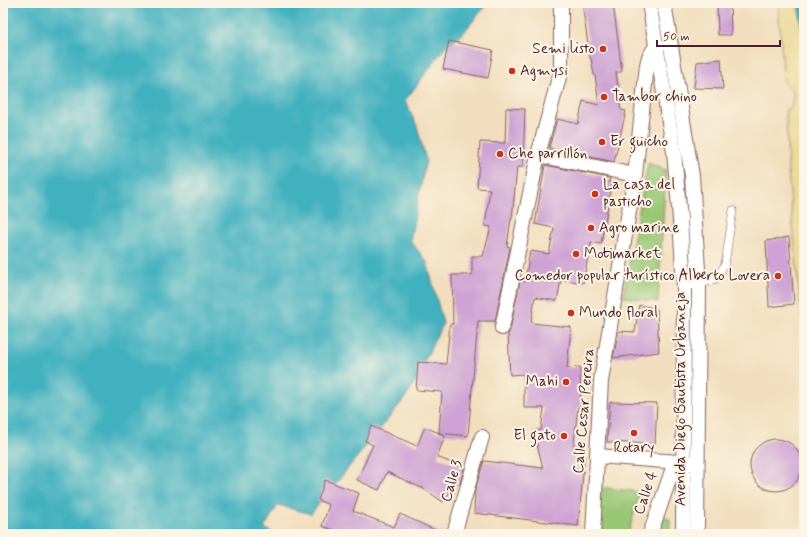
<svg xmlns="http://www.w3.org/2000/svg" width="807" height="537" font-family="Mynerve,sans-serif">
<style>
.green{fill:#98c675;stroke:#717250}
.sand{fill:#eeda9e;stroke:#9c7c64}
.water{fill:#43b1bf;stroke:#466875}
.building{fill:#cea2d4}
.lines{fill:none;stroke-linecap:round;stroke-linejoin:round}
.lane-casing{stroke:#85625e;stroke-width:8}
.street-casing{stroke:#85625e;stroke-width:16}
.lane{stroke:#fff;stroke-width:7}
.street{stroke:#fff;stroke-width:14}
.poi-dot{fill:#c8321e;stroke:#fcf5e5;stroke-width:1.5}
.labels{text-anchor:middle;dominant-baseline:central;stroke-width:4;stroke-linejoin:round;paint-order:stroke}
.poi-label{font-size:15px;fill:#4a1f2b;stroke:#fcf5e5;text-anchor:start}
.street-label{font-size:15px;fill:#4a1f2b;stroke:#fcf5e5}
</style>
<rect width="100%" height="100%" fill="#fcf5e5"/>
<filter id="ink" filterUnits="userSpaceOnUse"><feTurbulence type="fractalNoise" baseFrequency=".025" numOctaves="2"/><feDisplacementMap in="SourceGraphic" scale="8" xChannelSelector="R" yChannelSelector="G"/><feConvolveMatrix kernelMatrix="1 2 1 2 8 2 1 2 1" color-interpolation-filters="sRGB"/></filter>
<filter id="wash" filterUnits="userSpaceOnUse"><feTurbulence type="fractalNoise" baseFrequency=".012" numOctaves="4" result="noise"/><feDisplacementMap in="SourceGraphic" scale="16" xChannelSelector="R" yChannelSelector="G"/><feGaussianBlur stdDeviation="0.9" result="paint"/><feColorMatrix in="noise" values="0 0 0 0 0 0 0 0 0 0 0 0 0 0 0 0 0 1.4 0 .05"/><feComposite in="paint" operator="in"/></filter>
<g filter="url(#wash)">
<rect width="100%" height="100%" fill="#f2debe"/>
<g class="green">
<path d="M648 163 666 170 658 302 623 297Z"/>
<path d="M600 487 640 492 628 534H597Z"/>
<path d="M660 516 670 519V534H655Z"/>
</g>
<path class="sand" d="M778 3H798L804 45V347L788 171 786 109 791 108 794 92 784 83Z"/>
<g class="water">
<path d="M3 3H488L463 33 446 46 405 101 417 126 426 160 410 240 427 262 443 323 409 393 311 514 278 505 264 528 275 534H3Z"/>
<path d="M798 3H804V45Z"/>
</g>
<g id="blocks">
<g class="building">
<path d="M582 3H613L622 72H616L621 110 626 111 614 162 549 148 557 119 578 124 583 101 599 105 595 75H594L591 58H590Z"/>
<path d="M717 3H730L731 35H718Z"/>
<path d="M449 41 493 50 488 78 443 69Z"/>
<path d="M721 59 723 89 694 88 697 62Z"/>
<path d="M506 108 525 109 523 167H517L512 219H511L507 246 510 247 509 252 495 321H478L468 436 439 433 445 436 437 457 464 468 460 484 456 483 443 502 426 490 387 472 379 490 357 480 373 445 365 441 371 426 417 446 425 427 439 433 442 392 416 390 418 362 446 364 450 324H453L452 275H472V256H483L491 227 485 226 490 189 477 188 480 142 505 143Z"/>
<path d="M545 165 610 178 609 182 612 183 601 244 591 242 583 283 561 279 557 301 535 297 531 323 571 327 567 368 580 367 581 407H578L573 452 585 454 578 526 474 513 475 490 484 461 543 468 534 432 541 430 544 408H524V374L510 375 508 334 510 330 520 281 525 282 530 251 549 254 554 228 535 224Z"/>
<path d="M789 237 794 304 769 307 766 241Z"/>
<path d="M639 305 657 309 659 352 613 358 619 331 635 332Z"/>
<path d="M610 402 657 403 655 444 607 442Z"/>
<circle cx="776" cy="465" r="26"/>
<path d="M325 480 359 493 353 511 394 527 400 514 444 534H345L322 526 329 505 318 500Z"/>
</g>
</g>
</g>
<g filter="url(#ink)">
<use href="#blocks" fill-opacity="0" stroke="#85625e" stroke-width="1"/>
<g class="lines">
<g class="lane-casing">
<path id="lane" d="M684 286 699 285 716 279 725 264 733 210"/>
</g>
<g class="street-casing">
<g id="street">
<path d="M649 3 674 152 680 219 684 286 683 534"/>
<path d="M664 3 692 176 699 285 697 534"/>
<path d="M538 155 635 175"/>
<path d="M502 328 538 155 561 70V3"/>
<path d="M597 456 692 463"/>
<path d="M454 534 482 437"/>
<path d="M593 534 601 381 635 175 647 65 649 57 656 46H658"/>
<path d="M650 534 658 512 675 462"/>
</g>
</g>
<use href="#lane" class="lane"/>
<use href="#street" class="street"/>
</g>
</g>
<g class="poi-dot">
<circle cx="603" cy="49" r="4"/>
<circle cx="512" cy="71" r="4"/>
<circle cx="604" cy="97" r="4"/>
<circle cx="602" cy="142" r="4"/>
<circle cx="500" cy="154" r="4"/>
<circle cx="595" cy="194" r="4"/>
<circle cx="591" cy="228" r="4"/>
<circle cx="576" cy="254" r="4"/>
<circle cx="778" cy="276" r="4"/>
<circle cx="571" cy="313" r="4"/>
<circle cx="566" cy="382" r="4"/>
<circle cx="634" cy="433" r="4"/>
<circle cx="564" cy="436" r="4"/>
</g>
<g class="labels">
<g class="poi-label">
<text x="595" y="49" text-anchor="end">Semi listo</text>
<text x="520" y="71">Agmysi</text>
<text x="612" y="97">Tambor chino</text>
<text x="610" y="142">Er güicho</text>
<text x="508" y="154">Che parrillón</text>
<text x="603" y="185">La casa del<tspan x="603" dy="17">pasticho</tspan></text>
<text x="599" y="228">Agro marine</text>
<text x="584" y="254">Motimarket</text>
<text x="770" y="276" text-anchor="end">Comedor popular turístico Alberto Lovera</text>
<text x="579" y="313">Mundo floral</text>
<text x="558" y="382" text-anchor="end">Mahi</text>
<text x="556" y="436" text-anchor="end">El gato</text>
<text x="634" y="448" text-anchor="middle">Rotary</text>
</g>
<g class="street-label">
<text transform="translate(681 399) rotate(-90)">Avenida Diego Bautista Urbaneja</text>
<text transform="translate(584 411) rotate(-85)">Calle Cesar Pereira</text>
<text transform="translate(452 481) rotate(-74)">Calle 3</text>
<text transform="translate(646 493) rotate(-71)">Calle 4</text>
</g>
</g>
<rect width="807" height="537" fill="none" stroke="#fcf5e5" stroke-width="16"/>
<path d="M657 40v6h123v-6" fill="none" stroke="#4a1f2b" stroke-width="2"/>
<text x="663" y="40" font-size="12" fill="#4a1f2b" stroke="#fcf5e5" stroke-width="3" paint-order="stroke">50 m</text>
</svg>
